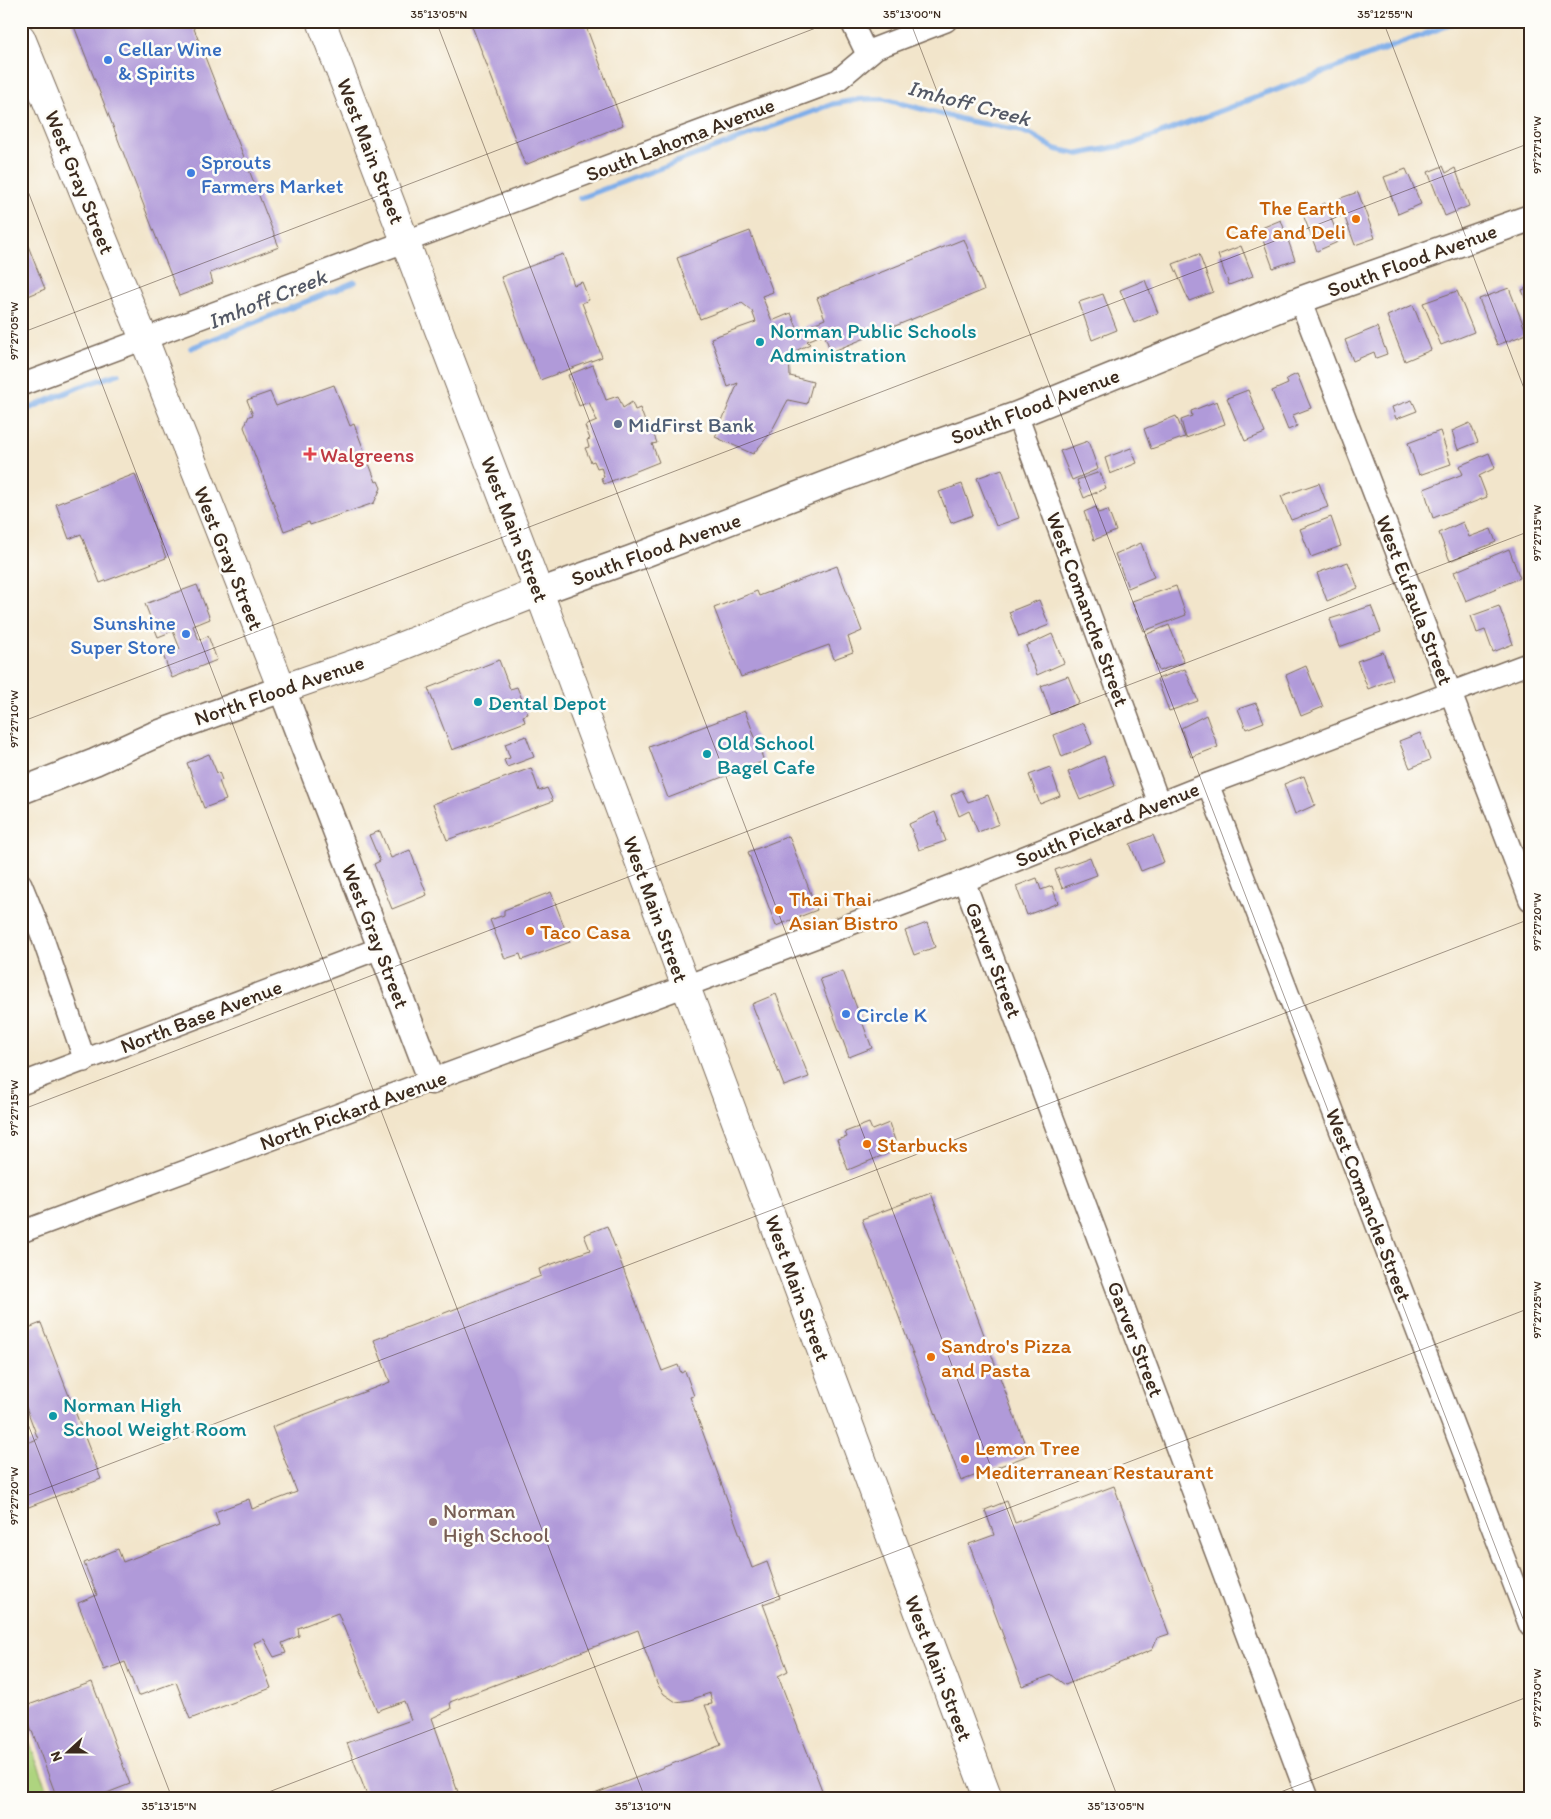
<svg xmlns="http://www.w3.org/2000/svg" width="1551" height="1819" font-family="Itim,sans-serif">
<style>
.green{fill:#aed47f;stroke:#747f4e}
.lines{fill:none;stroke-linecap:round;stroke-linejoin:round}
.stream{stroke:#7faee9;stroke-width:5.5}
.building{fill:#b09ad9}
.minor-casing{stroke:#7b6b5b;stroke-width:24}
.tertiary-casing{stroke:#7b6b5b;stroke-width:29}
.secondary-casing{stroke:#7b6b5b;stroke-width:30}
.primary-casing{stroke:#7b6b5b;stroke-width:30}
.minor{stroke:#fff;stroke-width:21}
.tertiary{stroke:#fff;stroke-width:26}
.secondary{stroke:#fff;stroke-width:28}
.primary{stroke:#fff;stroke-width:28}
.ticks{fill:none;stroke:#3b2a1e;stroke-width:1;stroke-opacity:0.45}
.shop-dot{fill:#3f7fe0;stroke:#fdfcf7;stroke-width:2}
.food-dot{fill:#e8710a;stroke:#fdfcf7;stroke-width:2}
.culture-dot{fill:#0f9aa8;stroke:#fdfcf7;stroke-width:2}
.service-dot{fill:#5c6f8a;stroke:#fdfcf7;stroke-width:2}
.health-dot{fill:#e0444e;stroke:#fdfcf7;stroke-width:2}
.education-dot{fill:#8d6e63;stroke:#fdfcf7;stroke-width:2}
.labels{text-anchor:middle;dominant-baseline:central;stroke-width:5;stroke-linejoin:round;paint-order:stroke}
.shop-label{font-size:21px;fill:#366cbe;stroke:#fdfcf7;text-anchor:start}
.street-label{font-size:21px;fill:#3b2a1e;stroke:#fdfcf7}
.food-label{font-size:21px;fill:#c56008;stroke:#fdfcf7;text-anchor:start}
.culture-label{font-size:21px;fill:#0d838f;stroke:#fdfcf7;text-anchor:start}
.service-label{font-size:21px;fill:#4e5e75;stroke:#fdfcf7;text-anchor:start}
.health-label{font-size:21px;fill:#be3a42;stroke:#fdfcf7;text-anchor:start}
.education-label{font-size:21px;fill:#785e54;stroke:#fdfcf7;text-anchor:start}
.water-label{font-size:22px;font-style:italic;fill:#535865;stroke:#fdfcf7}
.neatline{fill:none;stroke:#3b2a1e;stroke-width:2}
.ticks-label{font-size:12px;text-anchor:middle;fill:#3b2a1e}
</style>
<rect width="100%" height="100%" fill="#fdfcf7"/>
<filter id="ink" filterUnits="userSpaceOnUse"><feTurbulence type="fractalNoise" baseFrequency=".02" numOctaves="2"/><feDisplacementMap in="SourceGraphic" scale="10" xChannelSelector="R" yChannelSelector="G"/><feConvolveMatrix kernelMatrix="1 2 1 2 8 2 1 2 1" color-interpolation-filters="sRGB"/></filter>
<filter id="wash" filterUnits="userSpaceOnUse"><feTurbulence type="fractalNoise" baseFrequency=".0096" numOctaves="4" result="noise"/><feDisplacementMap in="SourceGraphic" scale="20" xChannelSelector="R" yChannelSelector="G"/><feGaussianBlur stdDeviation="1.12" result="paint"/><feColorMatrix in="noise" values="0 0 0 0 0 0 0 0 0 0 0 0 0 0 0 0 0 1.4 0 .05"/><feComposite in="paint" operator="in"/></filter>
<g filter="url(#wash)">
<rect width="100%" height="100%" fill="#f2e5cb"/>
<path class="green" d="M21 1721 51 1798H21Z"/>
<g class="lines">
<g class="stream">
<path d="M580 198 833 104 862 99H884L968 121 1014 129 1032 135 1055 149 1079 154 1132 144 1460 21"/>
<path d="M191 348 355 282"/>
<path d="M21 412 79 387 118 374"/>
</g>
</g>
<g id="blocks">
<g class="building">
<path d="M72 21H191L279 247 210 273 213 283 179 296Z"/>
<path d="M470 21H584L623 125 525 165Z"/>
<path d="M1443 166 1446 173 1455 168 1469 206 1445 216 1428 172Z"/>
<path d="M1406 169 1421 204 1398 214 1384 177Z"/>
<path d="M1358 192 1375 238 1355 245 1338 199Z"/>
<path d="M1325 203 1340 241 1317 251 1302 212Z"/>
<path d="M1281 220 1295 260 1273 268 1259 229Z"/>
<path d="M21 228 45 289 21 299Z"/>
<path d="M750 231 773 292 762 296 772 321 791 313 798 330 825 319 817 298 964 239 984 290 831 352 824 334 807 341 810 344 789 354 790 376 813 382 807 404 788 400 770 434 753 454 715 437 738 383 728 387 711 338 756 322 752 311 742 303 700 319 677 258Z"/>
<path d="M1241 246 1253 276 1229 285 1218 255Z"/>
<path d="M563 254 574 285 582 282 589 300 582 303 602 357 540 380 501 277Z"/>
<path d="M1199 254 1213 292 1189 301 1173 264Z"/>
<path d="M1145 280 1158 313 1134 323 1120 290Z"/>
<path d="M1530 287V310L1522 290Z"/>
<path d="M1509 288 1527 334 1497 345 1479 299Z"/>
<path d="M1457 291 1474 332 1441 345 1423 303Z"/>
<path d="M1103 294 1117 330 1092 340 1079 302Z"/>
<path d="M1413 305 1431 350 1405 361 1387 316Z"/>
<path d="M1377 327 1387 354 1376 358 1374 352 1353 361 1345 340Z"/>
<path d="M593 365 606 400 618 396 623 408 632 402 635 410 640 408 649 432 652 430 657 443 652 444 659 462 604 484 601 478 604 477 601 467 597 468 594 461 591 462 585 448 589 447 587 440 590 439 585 426 597 421 589 402 579 406 568 375Z"/>
<path d="M1297 374 1311 408 1293 415 1297 426 1288 430 1272 391 1288 384 1286 379Z"/>
<path d="M334 385 350 426 354 424 376 482 378 481 381 488 374 503 310 525 309 522 284 531 244 427 249 416 253 415 247 400 270 392 276 406Z"/>
<path d="M1248 390 1265 433 1245 441 1227 398Z"/>
<path d="M1412 400 1417 411 1396 419 1392 407Z"/>
<path d="M1217 401 1225 424 1186 438 1181 420 1192 416 1191 411Z"/>
<path d="M1176 416 1185 437 1151 449 1144 429Z"/>
<path d="M1470 423 1478 442 1458 450 1452 431Z"/>
<path d="M1440 431 1451 464 1419 475 1408 443Z"/>
<path d="M1088 441 1098 469 1072 480 1060 451Z"/>
<path d="M1131 448 1137 463 1110 474 1105 458Z"/>
<path d="M1489 453 1495 468 1479 476 1487 497 1433 518 1424 489 1463 474 1459 466Z"/>
<path d="M1002 469 1019 518 996 526 977 478Z"/>
<path d="M1100 472 1106 488 1084 498 1077 480Z"/>
<path d="M135 474 166 558 100 583 81 534 69 539 56 504Z"/>
<path d="M1319 483 1328 507 1291 520 1281 496Z"/>
<path d="M962 484 973 515 951 523 939 492Z"/>
<path d="M1096 507 1098 513 1108 510 1116 531 1094 540 1084 512Z"/>
<path d="M1331 517 1341 546 1311 557 1300 529Z"/>
<path d="M1463 522 1469 537 1491 529 1496 542 1450 561 1439 533Z"/>
<path d="M1141 543 1154 577 1128 588 1115 554Z"/>
<path d="M1509 549 1520 578 1466 601 1454 572Z"/>
<path d="M1348 562 1358 588 1327 601 1317 573Z"/>
<path d="M837 566 862 631 848 637 853 652 834 659 829 645 741 677 714 608 757 591 759 596Z"/>
<path d="M197 585 210 619 193 626 199 640 208 636 217 660 172 678 163 655 180 649 173 631 158 637 145 604Z"/>
<path d="M1176 586 1186 615 1144 631 1132 601Z"/>
<path d="M1039 600 1049 625 1019 637 1009 612Z"/>
<path d="M1371 606 1381 632 1339 647 1330 619Z"/>
<path d="M1499 606 1513 644 1493 652 1485 630 1477 633 1471 616Z"/>
<path d="M1169 625 1184 662 1159 671 1145 635Z"/>
<path d="M1052 634 1064 663 1037 675 1026 646Z"/>
<path d="M1383 652 1393 679 1368 689 1357 661Z"/>
<path d="M499 660 510 689 517 687 528 714 523 716 525 722 452 750 428 688Z"/>
<path d="M1306 666 1323 707 1301 716 1286 675Z"/>
<path d="M1185 669 1198 701 1169 711 1157 679Z"/>
<path d="M1068 676 1079 703 1051 714 1041 686Z"/>
<path d="M1256 703 1264 722 1246 729 1238 709Z"/>
<path d="M745 711 764 761 668 798 649 747Z"/>
<path d="M1206 715 1218 747 1191 757 1181 728Z"/>
<path d="M1084 723 1092 744 1062 757 1054 735Z"/>
<path d="M1420 733 1430 760 1410 768 1399 741Z"/>
<path d="M526 736 534 757 507 767 504 760 510 758 505 744Z"/>
<path d="M209 754 217 773 219 772 222 780 219 781 226 800 204 808 187 763Z"/>
<path d="M1104 756 1115 786 1080 800 1068 772Z"/>
<path d="M1050 767 1060 796 1040 804 1029 775Z"/>
<path d="M531 768 539 791 547 788 553 801 447 840 433 804Z"/>
<path d="M1304 776 1315 805 1295 814 1284 784Z"/>
<path d="M962 790 968 802 988 795 999 824 978 832 969 811 959 816 951 795Z"/>
<path d="M935 812 946 841 919 850 909 824Z"/>
<path d="M380 831 391 858 410 850 427 895 392 909 374 864 380 861 369 835Z"/>
<path d="M1153 835 1164 862 1141 871 1130 844Z"/>
<path d="M789 836 817 910 776 926 748 852Z"/>
<path d="M1090 857 1097 875 1062 888 1055 870Z"/>
<path d="M1037 878 1041 890 1052 886 1058 903 1027 915 1016 886Z"/>
<path d="M551 892 570 942 522 960 520 954 505 959 490 920 504 915V910Z"/>
<path d="M927 923 935 947 914 955 905 931Z"/>
<path d="M843 971 872 1048 849 1057 820 979Z"/>
<path d="M776 994 809 1077 784 1086 752 1004Z"/>
<path d="M869 1123 872 1130 889 1123 898 1149 848 1170 837 1140 847 1137 845 1132Z"/>
<path d="M931 1193 1029 1455 961 1481 862 1219Z"/>
<path d="M607 1226 662 1371 678 1365 681 1373 685 1371 694 1396 690 1397 752 1568 767 1562 780 1598 763 1604 788 1671 778 1676 825 1798H584L721 1745 705 1705 712 1704 710 1693 690 1700 676 1702 664 1694 657 1684 638 1630 450 1702 451 1709 432 1718 460 1798H368L347 1743 411 1720 404 1701 377 1711 338 1613 298 1628 299 1636 282 1643 286 1653 274 1657 264 1639 254 1643 271 1688 190 1719 176 1682 138 1696 125 1662 104 1670 78 1603 97 1595 84 1563 118 1549 123 1562 219 1525 215 1512 249 1499 252 1509 297 1492 272 1427 390 1382 374 1340 541 1276 539 1269 590 1250 584 1235Z"/>
<path d="M41 1323 101 1479 21 1510V1445L38 1439 21 1394V1331Z"/>
<path d="M1114 1486 1169 1634 1157 1638 1152 1650 1065 1685 1052 1675 1022 1686 969 1544 994 1535 985 1510 1007 1501 1015 1523Z"/>
<path d="M92 1682 130 1784 94 1798H57L23 1707Z"/>
</g>
</g>
</g>
<g filter="url(#ink)">
<use href="#blocks" fill-opacity="0" stroke="#7b6b5b" stroke-width="1"/>
<g class="lines">
<g class="minor-casing">
<g id="minor">
<path d="M851 21 867 54"/>
<path d="M1300 300 1530 900"/>
<path d="M21 385 838 80 876 48 946 21"/>
<path d="M1017 415 1159 803"/>
<path d="M1208 784 1530 1626"/>
<path d="M964 881 1308 1798"/>
<path d="M21 884 41 933 85 1061"/>
<path d="M21 1084 380 948"/>
<path d="M21 1232 756 960 964 881 1208 784 1530 663"/>
</g>
</g>
<g class="tertiary-casing">
<g id="tertiary">
<path d="M539 592 631 559 900 456 1017 415 1300 300 1530 218"/>
<path d="M21 791 95 762 152 736 282 689 432 1081"/>
</g>
</g>
<g class="secondary-casing">
<path id="secondary" d="M21 38 144 339 282 689 374 657 539 592"/>
</g>
<g class="primary-casing">
<path id="primary" d="M321 21 539 592 988 1798"/>
</g>
<use href="#minor" class="minor"/>
<use href="#tertiary" class="tertiary"/>
<use href="#secondary" class="secondary"/>
<use href="#primary" class="primary"/>
</g>
</g>
<path class="ticks" d="M436 21 1118 1798M910 21 1530 1637M1383 21 1530 404M21 173 645 1798M21 333 834 21M21 722 1530 143M21 1110 1530 531M21 1406 172 1798M21 1498 1530 919M253 1798 1530 1308M1265 1798 1530 1696"/>
<g class="shop-dot">
<circle cx="108" cy="60" r="5"/>
<circle cx="191" cy="173" r="5"/>
<circle cx="186" cy="634" r="5"/>
<circle cx="846" cy="1014" r="5"/>
</g>
<g class="food-dot">
<circle cx="1356" cy="219" r="5"/>
<circle cx="779" cy="910" r="5"/>
<circle cx="530" cy="931" r="5"/>
<circle cx="867" cy="1144" r="5"/>
<circle cx="931" cy="1357" r="5"/>
<circle cx="965" cy="1459" r="5"/>
</g>
<g class="culture-dot">
<circle cx="760" cy="342" r="5"/>
<circle cx="478" cy="702" r="5"/>
<circle cx="707" cy="754" r="5"/>
<circle cx="53" cy="1416" r="5"/>
</g>
<circle class="service-dot" cx="618" cy="424" r="5"/>
<path class="health-dot" d="M307.5 446.5h5v5h5v5h-5v5h-5v-5h-5v-5h5z"/>
<circle class="education-dot" cx="433" cy="1522" r="5"/>
<g class="labels">
<g class="shop-label">
<text x="118" y="48">Cellar Wine<tspan x="118" dy="24">&amp; Spirits</tspan></text>
<text x="201" y="161">Sprouts<tspan x="201" dy="24">Farmers Market</tspan></text>
<text x="176" y="622" text-anchor="end">Sunshine<tspan x="176" dy="24">Super Store</tspan></text>
<text x="856" y="1014">Circle K</text>
</g>
<g class="street-label">
<text transform="translate(680 139) rotate(-21)">South Lahoma Avenue</text>
<text transform="translate(371 151) rotate(69)">West Main Street</text>
<text transform="translate(80 182) rotate(68)">West Gray Street</text>
<text transform="translate(1412 260) rotate(-20)">South Flood Avenue</text>
<text transform="translate(1035 406) rotate(-21)">South Flood Avenue</text>
<text transform="translate(515 529) rotate(69)">West Main Street</text>
<text transform="translate(656 549) rotate(-20)">South Flood Avenue</text>
<text transform="translate(229 558) rotate(68)">West Gray Street</text>
<text transform="translate(1415 600) rotate(69)">West Eufaula Street</text>
<text transform="translate(1088 609) rotate(70)">West Comanche Street</text>
<text transform="translate(279 690) rotate(-19)">North Flood Avenue</text>
<text transform="translate(1107 824) rotate(-22)">South Pickard Avenue</text>
<text transform="translate(656 909) rotate(70)">West Main Street</text>
<text transform="translate(376 936) rotate(69)">West Gray Street</text>
<text transform="translate(994 960) rotate(69)">Garver Street</text>
<text transform="translate(201 1016) rotate(-21)">North Base Avenue</text>
<text transform="translate(353 1110) rotate(-20)">North Pickard Avenue</text>
<text transform="translate(1369 1205) rotate(69)">West Comanche Street</text>
<text transform="translate(798 1288) rotate(70)">West Main Street</text>
<text transform="translate(1136 1339) rotate(69)">Garver Street</text>
<text transform="translate(939 1668) rotate(69)">West Main Street</text>
</g>
<g class="food-label">
<text x="1346" y="207" text-anchor="end">The Earth<tspan x="1346" dy="24">Cafe and Deli</tspan></text>
<text x="789" y="898">Thai Thai<tspan x="789" dy="24">Asian Bistro</tspan></text>
<text x="540" y="931">Taco Casa</text>
<text x="877" y="1144">Starbucks</text>
<text x="941" y="1345">Sandro's Pizza<tspan x="941" dy="24">and Pasta</tspan></text>
<text x="975" y="1447">Lemon Tree<tspan x="975" dy="24">Mediterranean Restaurant</tspan></text>
</g>
<g class="culture-label">
<text x="770" y="330">Norman Public Schools<tspan x="770" dy="24">Administration</tspan></text>
<text x="488" y="702">Dental Depot</text>
<text x="717" y="742">Old School<tspan x="717" dy="24">Bagel Cafe</tspan></text>
<text x="63" y="1404">Norman High<tspan x="63" dy="24">School Weight Room</tspan></text>
</g>
<g class="service-label">
<text x="628" y="424">MidFirst Bank</text>
</g>
<g class="health-label">
<text x="320" y="454">Walgreens</text>
</g>
<g class="education-label">
<text x="443" y="1510">Norman<tspan x="443" dy="24">High School</tspan></text>
</g>
<g class="water-label">
<text transform="translate(969 103) rotate(15)">Imhoff Creek</text>
<text transform="translate(267 299) rotate(-22)">Imhoff Creek</text>
</g>
</g>
<rect width="1551" height="1819" fill="none" stroke="#fdfcf7" stroke-width="55"/>
<g transform="translate(68 1752) rotate(249)" stroke="#fdfcf7" stroke-width="4" paint-order="stroke">
<path d="M0-4L9 19L0 12L-9 19Z" fill="#3b2a1e"/>
<text y="-8" font-size="14" font-weight="bold" text-anchor="middle" fill="#3b2a1e">N</text>
</g>
<rect x="28" y="28" width="1496" height="1764" class="neatline"/>
<g class="ticks-label">
<text x="439" y="18">35°13'05"N</text>
<text x="912" y="18">35°13'00"N</text>
<text x="1385" y="18">35°12'55"N</text>
<text transform="translate(1537 145) rotate(-90)" y="4">97°27'10"W</text>
<text transform="translate(14 331) rotate(-90)" y="4">97°27'05"W</text>
<text transform="translate(1537 533) rotate(-90)" y="4">97°27'15"W</text>
<text transform="translate(14 719) rotate(-90)" y="4">97°27'10"W</text>
<text transform="translate(1537 922) rotate(-90)" y="4">97°27'20"W</text>
<text transform="translate(14 1108) rotate(-90)" y="4">97°27'15"W</text>
<text transform="translate(1537 1310) rotate(-90)" y="4">97°27'25"W</text>
<text transform="translate(14 1496) rotate(-90)" y="4">97°27'20"W</text>
<text transform="translate(1537 1698) rotate(-90)" y="4">97°27'30"W</text>
<text x="169" y="1810">35°13'15"N</text>
<text x="643" y="1810">35°13'10"N</text>
<text x="1116" y="1810">35°13'05"N</text>
</g>
</svg>
